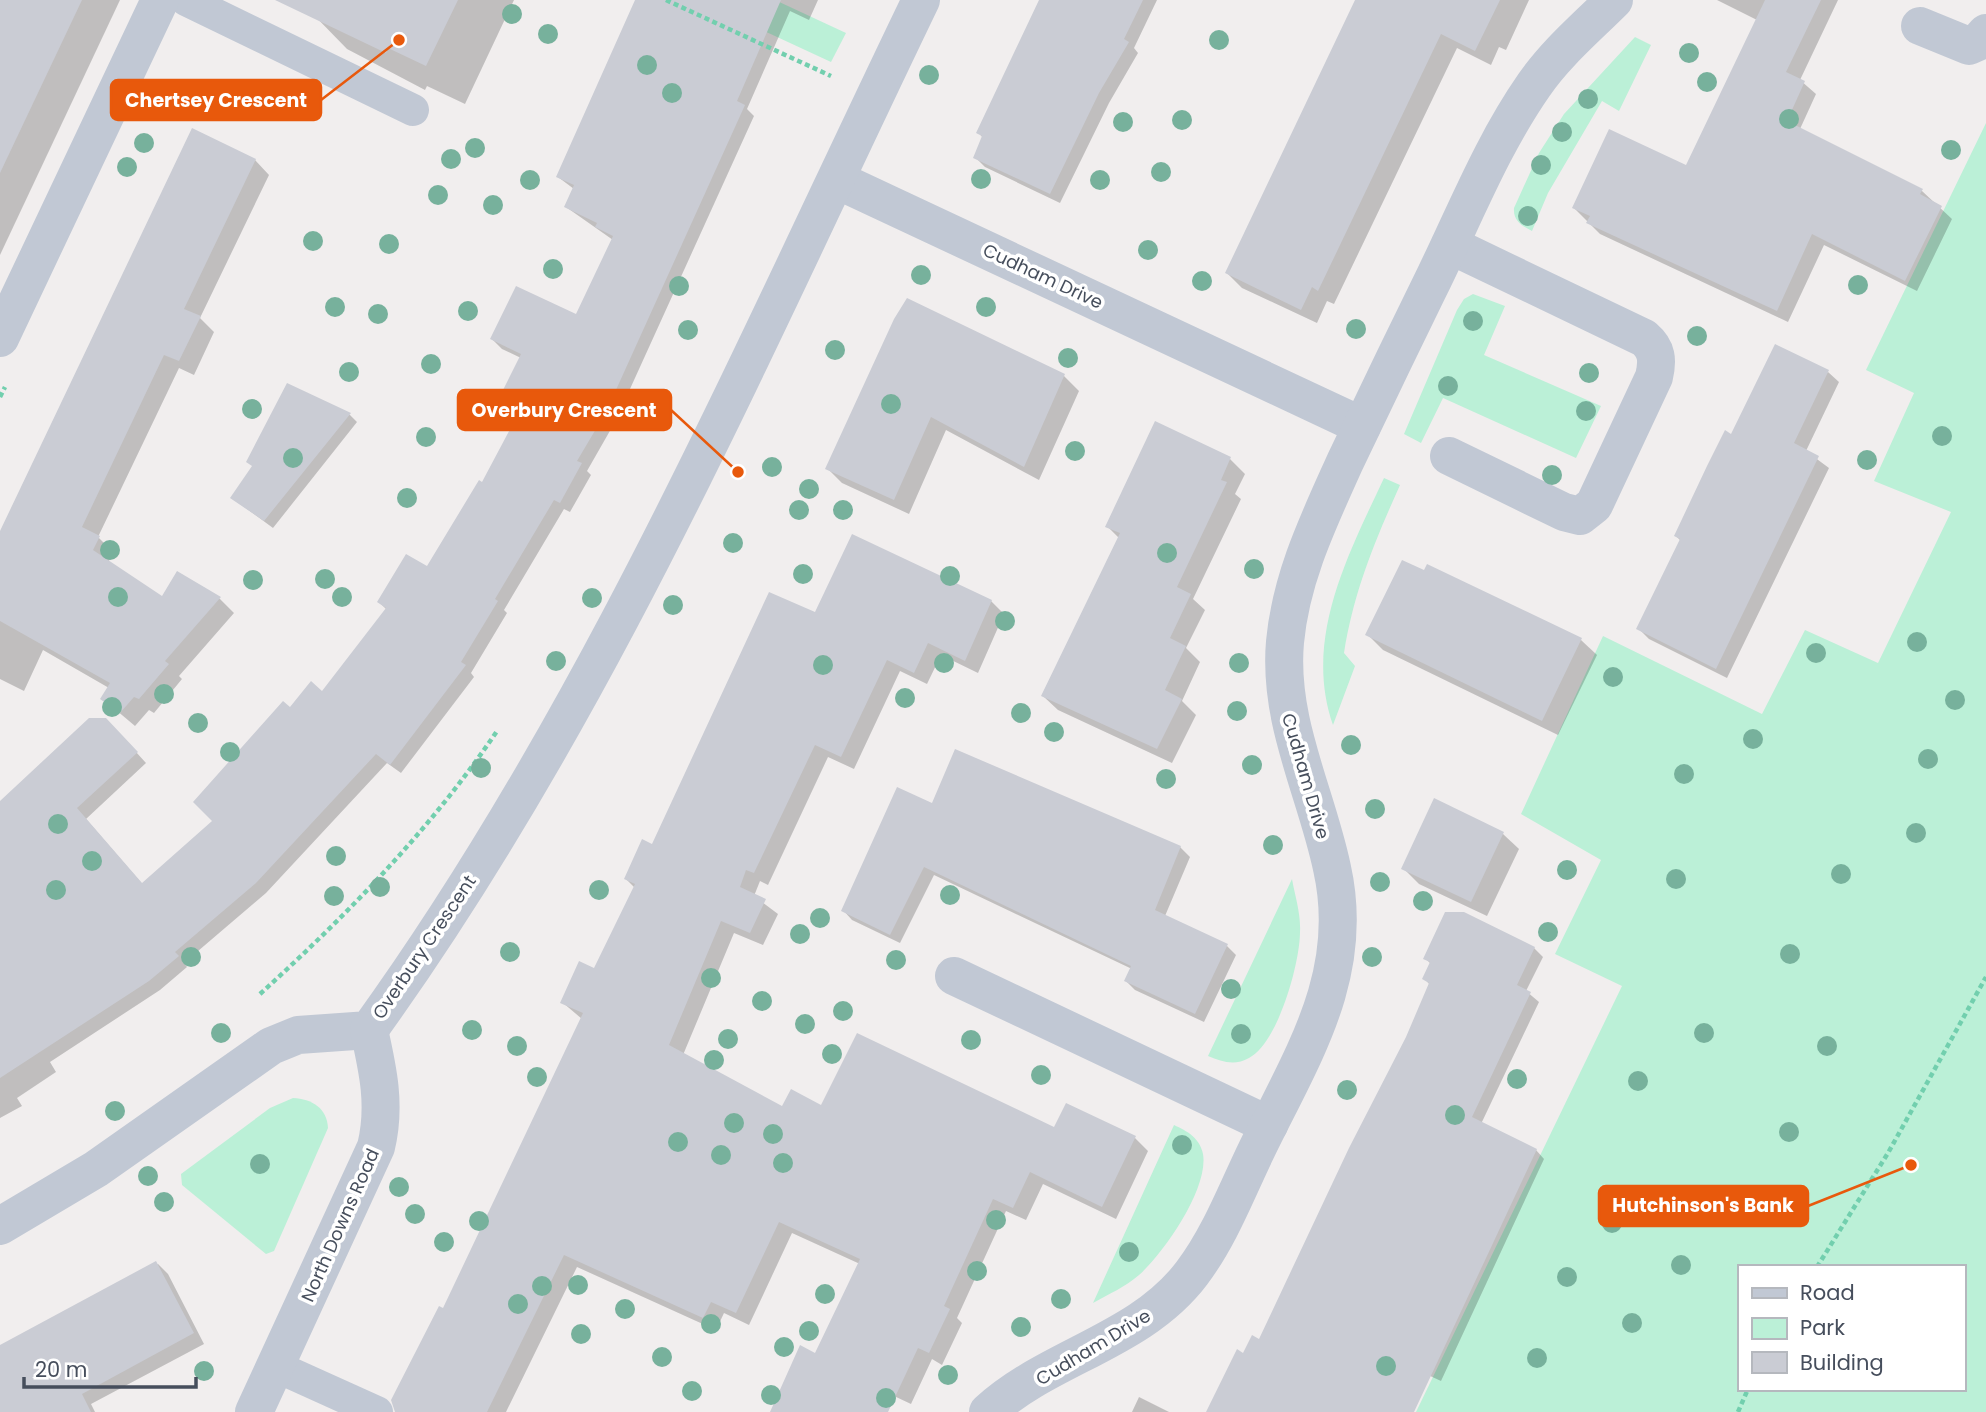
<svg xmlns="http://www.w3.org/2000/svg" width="1986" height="1412" font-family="Poppins,sans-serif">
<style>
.green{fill:#bbf0d7;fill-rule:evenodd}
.shadow{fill:#0003}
.building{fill:#caccd4}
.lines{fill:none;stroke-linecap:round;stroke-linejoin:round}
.path{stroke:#72cfae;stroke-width:4.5;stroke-dasharray:5 3.5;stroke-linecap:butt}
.service{stroke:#c1c8d4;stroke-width:32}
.minor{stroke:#c1c8d4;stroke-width:38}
.tree{fill:#77b19c}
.labels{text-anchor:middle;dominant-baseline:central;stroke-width:7;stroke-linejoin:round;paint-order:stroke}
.street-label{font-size:18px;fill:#464e5c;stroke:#fff}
.leader{fill:none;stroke:#e8590c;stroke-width:2.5}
.callout-dot{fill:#e8590c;stroke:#fff;stroke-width:2.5}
.callout{fill:#e8590c;stroke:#e8590c;stroke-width:2.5}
.callout-label{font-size:19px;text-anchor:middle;font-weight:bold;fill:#fff}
</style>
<rect width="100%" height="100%" fill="#f1eeee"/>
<g class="green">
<path d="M697 0H775L846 33 831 62Z"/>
<path d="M1635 37 1651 45 1619 111 1602 101 1548 193 1532 231C1522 226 1513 221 1514 208L1539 153 1564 114Z"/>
<path d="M1986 123V1412H1416L1622 986 1555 954 1601 860 1521 814 1603 636 1762 714 1805 630 1878 663 1951 512 1874 481 1914 393 1866 370ZM1739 1267H1963V1389H1739Z"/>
<path d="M1473 294 1505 306 1484 355 1601 406 1576 458 1443 398 1421 443 1404 434 1457 310 1464 299Z"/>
<path d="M1384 478 1400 485C1374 543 1354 591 1344 653L1355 666 1333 725C1303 639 1348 555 1384 478Z"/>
<path d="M1292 879C1295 896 1301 914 1300 932 1300 963 1278 1043 1249 1058 1235 1066 1222 1062 1208 1056Z"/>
<path d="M293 1098C312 1099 327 1108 328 1128L274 1251 266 1254 182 1185 181 1174 270 1108Z"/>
<path d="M1174 1125C1187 1131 1200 1138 1203 1154 1209 1188 1164 1253 1139 1275 1125 1287 1109 1294 1093 1303Z"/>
</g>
<g class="shadow">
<path d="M0 0H120L0 255Z"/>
<path d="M313 0H514L465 104 427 86 425 90 347 49 309 10Z"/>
<path d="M727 0H818L809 20 790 11 747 109 754 116 615 422 587 471 591 475 570 512 564 509 504 610 507 613 471 673 474 677 401 773 387 763 266 893 184 963 187 967 160 990 50 1062 56 1072 17 1098 22 1106 0 1118V803L116 730 146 763 86 819 143 885 215 822 290 710 323 693 387 610 379 602 428 568 483 485 525 405 505 389 521 358 502 349 492 339 577 317 613 240 566 207 574 189 558 177Z"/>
<path d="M1040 0H1157L1134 48 1138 53 1109 103 1060 203 985 167 975 157 983 138 978 132Z"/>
<path d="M1366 0H1529L1506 50 1499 47 1491 65 1457 48 1334 304 1327 301 1317 323 1242 288 1227 273Z"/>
<path d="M1717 0H1838L1800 80 1816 94 1800 129 1922 191 1952 219 1917 291 1824 245 1788 322 1600 234 1574 208 1687 168 1757 20Z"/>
<path d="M255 160 269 175 200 318 214 332 194 375 179 368 98 537 113 552 108 563 162 599 178 573 220 599 234 613 179 676 182 679 154 713 149 710 135 726 103 699 109 688 43 650 24 691 0 679V535Z"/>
<path d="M907 301 1064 376 1079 391 1039 480 946 430 909 514 842 483 827 468Z"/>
<path d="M1828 372 1839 382 1806 451 1829 468 1727 678 1649 639 1639 629 1681 541 1676 536 1732 436Z"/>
<path d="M288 385 350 415 357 422 273 528 232 498 253 467Z"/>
<path d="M1230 459 1245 474 1235 494 1241 499 1193 599 1205 610 1186 648 1200 662 1182 701 1196 715 1172 763 1058 710 1043 696 1119 538 1107 526Z"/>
<path d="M1428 567 1581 640 1597 655 1558 735 1383 650 1368 635Z"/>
<path d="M991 601 1004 614 978 673 941 655 927 684 900 671 854 769 828 757 768 885 760 881 754 896 778 914 763 945 734 933 683 1055 783 1109 822 1107 1055 1129 1066 1105 1135 1138 1148 1151 1116 1219 1043 1184 1026 1220 1006 1211 957 1318 962 1323 942 1365 932 1359 911 1404 894 1396 887 1412H772L800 1347 816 1355 860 1264 792 1233 749 1325 724 1313 716 1330 577 1267 506 1412H396L582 1019 562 1002 595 971 635 888 626 879 653 846 816 615Z"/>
<path d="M1435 800 1503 834 1519 849 1487 916 1419 884 1403 868Z"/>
<path d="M933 805 1180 847 1190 857 1165 916 1227 946 1236 955 1204 1022 1135 990 1126 981 1132 969 934 875 900 943 852 920 843 910Z"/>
<path d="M1534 948 1543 957 1526 991 1539 1002 1481 1124 1536 1150 1544 1159 1441 1381 1428 1375 1411 1412H1208L1244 1355 1260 1341 1408 1038 1430 985 1424 978 1431 964 1425 958Z"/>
<path d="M158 1264 168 1274 204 1344 91 1404 95 1412H0V1347Z"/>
<path d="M1139 1397 1169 1412H1132Z"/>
</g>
<g class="building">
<path d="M0 0H82L0 173Z"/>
<path d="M275 0H458L426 66 388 48 386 53Z"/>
<path d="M635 0H781L737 101 745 105 606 412 577 461 582 463 560 503 554 500 495 599 498 601 461 662 466 665 390 765 376 754 256 883 175 952 179 956 149 981 0 1078V801L89 718H106L138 752 77 808 142 883 212 821 193 802 283 701 290 707 311 681 322 691 386 608 377 602 406 554 427 566 479 480 482 482 525 401 503 390 521 354 490 339 516 286 576 314 613 236 595 227 597 223 564 207 574 185 556 177Z"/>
<path d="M1039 0H1143L1124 39 1129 42 1099 93 1050 194 973 158 982 136 976 133Z"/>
<path d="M1355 0H1500L1475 51 1441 34 1318 291 1312 287 1301 310 1225 273Z"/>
<path d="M1765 0H1821L1786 72 1805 81 1787 121 1923 189 1920 194 1942 206 1905 281 1812 234 1777 311 1586 223 1590 216 1572 208 1609 129 1686 165Z"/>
<path d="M192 128 256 159 184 309 201 316 179 361 164 355 82 527 100 536 93 550 162 596 177 571 221 597 165 661 169 664 139 699 134 697 120 713 100 699 110 683 0 621V531Z"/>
<path d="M907 298 1065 374 1024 467 931 417 894 500 825 469 894 319Z"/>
<path d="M1775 344 1829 370 1794 443 1819 456 1716 669 1636 629 1680 539 1674 536 1707 466 1725 430 1731 434Z"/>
<path d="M287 383 351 413 264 521 230 498 252 466 246 462Z"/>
<path d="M1155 421 1231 457 1221 480 1227 482 1177 587 1191 594 1170 638 1186 646 1165 690 1182 699 1157 749 1041 696 1120 533 1105 527Z"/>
<path d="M852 534 992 600 965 661 928 643 914 673 887 660 841 757 815 745 754 873 746 870 740 887 766 899 750 933 721 921 669 1045 782 1106 791 1089 821 1105 857 1033 1054 1127 1066 1103 1136 1136 1102 1207 1030 1172 1013 1208 993 1199 944 1306 950 1309 929 1353 918 1348 888 1412H770L800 1345 815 1353 860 1259 779 1222 736 1313 711 1302 703 1318 564 1255 487 1412H395L391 1400 439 1306 443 1308 583 1013 560 1003 579 961 594 968 635 884 624 879 642 839 652 844 769 592 815 612Z"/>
<path d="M1402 560 1424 570 1427 564 1582 638 1542 721 1365 635Z"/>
<path d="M955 749 1181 846 1155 910 1228 944 1195 1014 1124 981 1131 966 924 867 890 935 841 911 897 787 932 803Z"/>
<path d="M1434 798 1504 832 1471 902 1401 869Z"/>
<path d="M1445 912H1464L1535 947 1517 985 1531 992 1472 1117 1537 1149 1414 1412H1206L1237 1349 1243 1353 1252 1335 1259 1339 1349 1148 1406 1037 1429 983 1422 979 1430 962 1423 959Z"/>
<path d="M156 1261 194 1333 82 1394 91 1412H0V1345Z"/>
</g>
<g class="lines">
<g class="path">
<path d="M666 0 831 76"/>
<path d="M0 397 5 387"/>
<path d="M260 994C347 915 431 829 497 731"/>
<path d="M1817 1267 1888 1153 1986 977"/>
<path d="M1738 1412 1748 1389"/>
</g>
<g class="service">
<path d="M186 0 413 110"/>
<path d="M275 1366 377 1412"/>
</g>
<g class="minor">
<path d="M1920 26 1969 46 1978 42 1986 33"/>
<path d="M837 180 1362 426"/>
<path d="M0 338 160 0"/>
<path d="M1449 456 1564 512 1580 516 1594 505 1654 377C1658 360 1657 349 1644 338L1450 245"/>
<path d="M954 976 1269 1125"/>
<path d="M0 1226 96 1169 271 1046 298 1035 369 1030C598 713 752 350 921 0"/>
<path d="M254 1412 376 1147C386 1106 378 1070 369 1030"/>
<path d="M988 1412C1049 1356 1140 1342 1192 1273 1220 1236 1237 1190 1257 1149 1302 1056 1356 975 1332 868 1316 792 1278 722 1285 642 1291 577 1319 520 1345 462 1372 405 1400 347 1428 290 1462 222 1490 148 1534 85 1556 53 1587 27 1614 0"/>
</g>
</g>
<g class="tree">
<circle cx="512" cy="14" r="10"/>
<circle cx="548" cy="34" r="10"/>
<circle cx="1219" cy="40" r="10"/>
<circle cx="1689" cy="53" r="10"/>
<circle cx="647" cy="65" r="10"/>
<circle cx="929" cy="75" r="10"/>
<circle cx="1707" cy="82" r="10"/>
<circle cx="672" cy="93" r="10"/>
<circle cx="1588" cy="99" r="10"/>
<circle cx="1789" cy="119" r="10"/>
<circle cx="1182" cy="120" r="10"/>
<circle cx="1123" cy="122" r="10"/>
<circle cx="1562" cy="132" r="10"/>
<circle cx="144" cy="143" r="10"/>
<circle cx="475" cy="148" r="10"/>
<circle cx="1951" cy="150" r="10"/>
<circle cx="451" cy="159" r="10"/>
<circle cx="1541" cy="165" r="10"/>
<circle cx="127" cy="167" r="10"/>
<circle cx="1161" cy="172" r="10"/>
<circle cx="981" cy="179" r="10"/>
<circle cx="530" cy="180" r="10"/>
<circle cx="1100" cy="180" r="10"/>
<circle cx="438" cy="195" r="10"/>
<circle cx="493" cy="205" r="10"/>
<circle cx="1528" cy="216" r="10"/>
<circle cx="313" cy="241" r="10"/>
<circle cx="389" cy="244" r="10"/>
<circle cx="1148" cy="250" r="10"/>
<circle cx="553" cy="269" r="10"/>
<circle cx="921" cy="275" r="10"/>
<circle cx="1202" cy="281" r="10"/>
<circle cx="1858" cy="285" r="10"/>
<circle cx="679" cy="286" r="10"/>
<circle cx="335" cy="307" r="10"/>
<circle cx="986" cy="307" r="10"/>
<circle cx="468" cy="311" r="10"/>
<circle cx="378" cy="314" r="10"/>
<circle cx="1473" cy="321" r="10"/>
<circle cx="1356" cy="329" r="10"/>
<circle cx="688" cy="330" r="10"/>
<circle cx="1697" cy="336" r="10"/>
<circle cx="835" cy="350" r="10"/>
<circle cx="1068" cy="358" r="10"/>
<circle cx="431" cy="364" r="10"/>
<circle cx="349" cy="372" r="10"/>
<circle cx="1589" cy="373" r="10"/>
<circle cx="1448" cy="386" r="10"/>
<circle cx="891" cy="404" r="10"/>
<circle cx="252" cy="409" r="10"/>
<circle cx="1586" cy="411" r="10"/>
<circle cx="1942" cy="436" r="10"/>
<circle cx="426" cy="437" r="10"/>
<circle cx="1075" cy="451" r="10"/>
<circle cx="293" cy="458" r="10"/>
<circle cx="1867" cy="460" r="10"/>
<circle cx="772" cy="467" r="10"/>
<circle cx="1552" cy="475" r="10"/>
<circle cx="809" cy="489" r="10"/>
<circle cx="407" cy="498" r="10"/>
<circle cx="799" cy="510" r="10"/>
<circle cx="843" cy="510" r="10"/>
<circle cx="733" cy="543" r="10"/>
<circle cx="110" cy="550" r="10"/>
<circle cx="1167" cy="553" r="10"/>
<circle cx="1254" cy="569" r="10"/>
<circle cx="803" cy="574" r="10"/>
<circle cx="950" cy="576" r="10"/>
<circle cx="325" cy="579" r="10"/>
<circle cx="253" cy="580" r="10"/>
<circle cx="118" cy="597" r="10"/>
<circle cx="342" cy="597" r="10"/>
<circle cx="592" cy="598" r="10"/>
<circle cx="673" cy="605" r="10"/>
<circle cx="1005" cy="621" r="10"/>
<circle cx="1917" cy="642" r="10"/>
<circle cx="1816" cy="653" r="10"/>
<circle cx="556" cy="661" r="10"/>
<circle cx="944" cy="663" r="10"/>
<circle cx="1239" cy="663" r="10"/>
<circle cx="823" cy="665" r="10"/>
<circle cx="1613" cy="677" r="10"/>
<circle cx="164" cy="694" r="10"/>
<circle cx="905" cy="698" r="10"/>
<circle cx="1955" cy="700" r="10"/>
<circle cx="112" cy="707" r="10"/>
<circle cx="1237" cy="711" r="10"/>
<circle cx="1021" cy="713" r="10"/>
<circle cx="198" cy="723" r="10"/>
<circle cx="1054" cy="732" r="10"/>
<circle cx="1753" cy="739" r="10"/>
<circle cx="1351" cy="745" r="10"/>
<circle cx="230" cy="752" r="10"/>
<circle cx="1928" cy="759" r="10"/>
<circle cx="1252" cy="765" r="10"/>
<circle cx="481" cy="768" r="10"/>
<circle cx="1684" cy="774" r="10"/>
<circle cx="1166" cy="779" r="10"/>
<circle cx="1375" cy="809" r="10"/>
<circle cx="58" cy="824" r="10"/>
<circle cx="1916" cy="833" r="10"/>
<circle cx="1273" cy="845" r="10"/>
<circle cx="336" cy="856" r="10"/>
<circle cx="92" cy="861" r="10"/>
<circle cx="1567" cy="870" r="10"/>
<circle cx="1841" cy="874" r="10"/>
<circle cx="1676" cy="879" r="10"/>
<circle cx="1380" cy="882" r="10"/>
<circle cx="380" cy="887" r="10"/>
<circle cx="56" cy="890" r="10"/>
<circle cx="599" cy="890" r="10"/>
<circle cx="950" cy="895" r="10"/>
<circle cx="334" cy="896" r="10"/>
<circle cx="1423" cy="901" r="10"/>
<circle cx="820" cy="918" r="10"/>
<circle cx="1548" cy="932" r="10"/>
<circle cx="800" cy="934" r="10"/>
<circle cx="510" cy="952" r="10"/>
<circle cx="1790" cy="954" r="10"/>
<circle cx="191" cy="957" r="10"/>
<circle cx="1372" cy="957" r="10"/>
<circle cx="896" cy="960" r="10"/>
<circle cx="711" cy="978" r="10"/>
<circle cx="1231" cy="989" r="10"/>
<circle cx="762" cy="1001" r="10"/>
<circle cx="843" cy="1011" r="10"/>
<circle cx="805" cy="1024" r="10"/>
<circle cx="472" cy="1030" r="10"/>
<circle cx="221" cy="1033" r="10"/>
<circle cx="1704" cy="1033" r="10"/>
<circle cx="1241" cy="1034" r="10"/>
<circle cx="728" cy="1039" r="10"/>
<circle cx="971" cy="1040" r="10"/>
<circle cx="517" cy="1046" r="10"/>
<circle cx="1827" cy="1046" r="10"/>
<circle cx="832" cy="1054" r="10"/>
<circle cx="714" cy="1060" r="10"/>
<circle cx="1041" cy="1075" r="10"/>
<circle cx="537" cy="1077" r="10"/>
<circle cx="1517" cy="1079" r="10"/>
<circle cx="1638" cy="1081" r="10"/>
<circle cx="1347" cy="1090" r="10"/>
<circle cx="115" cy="1111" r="10"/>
<circle cx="1455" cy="1115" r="10"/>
<circle cx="734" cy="1123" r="10"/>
<circle cx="1789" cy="1132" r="10"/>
<circle cx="773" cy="1134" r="10"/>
<circle cx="678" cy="1142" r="10"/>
<circle cx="1182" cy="1145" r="10"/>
<circle cx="721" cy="1155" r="10"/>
<circle cx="783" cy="1163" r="10"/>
<circle cx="260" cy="1164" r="10"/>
<circle cx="148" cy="1176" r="10"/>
<circle cx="399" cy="1187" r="10"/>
<circle cx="164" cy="1202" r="10"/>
<circle cx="415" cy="1214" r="10"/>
<circle cx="996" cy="1220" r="10"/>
<circle cx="479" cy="1221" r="10"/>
<circle cx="1612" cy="1223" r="10"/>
<circle cx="444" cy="1242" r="10"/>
<circle cx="1129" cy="1252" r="10"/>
<circle cx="1681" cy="1265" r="10"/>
<circle cx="977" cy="1271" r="10"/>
<circle cx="1567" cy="1277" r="10"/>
<circle cx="578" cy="1285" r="10"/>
<circle cx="542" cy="1286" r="10"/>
<circle cx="825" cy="1294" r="10"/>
<circle cx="1061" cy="1299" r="10"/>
<circle cx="518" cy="1304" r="10"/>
<circle cx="625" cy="1309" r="10"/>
<circle cx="1632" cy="1323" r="10"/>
<circle cx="711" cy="1324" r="10"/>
<circle cx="1021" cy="1327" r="10"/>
<circle cx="809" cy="1331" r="10"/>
<circle cx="581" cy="1334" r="10"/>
<circle cx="784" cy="1347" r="10"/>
<circle cx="662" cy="1357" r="10"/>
<circle cx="1537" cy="1358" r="10"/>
<circle cx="1386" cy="1366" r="10"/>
<circle cx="204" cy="1371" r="10"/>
<circle cx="948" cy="1375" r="10"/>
<circle cx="692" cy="1391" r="10"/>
<circle cx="771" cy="1395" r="10"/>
<circle cx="886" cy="1398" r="10"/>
</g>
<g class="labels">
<g class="street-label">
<text transform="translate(1043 276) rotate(25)">Cudham Drive</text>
<text transform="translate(1306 776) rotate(74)">Cudham Drive</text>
<text transform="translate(424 947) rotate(-56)">Overbury Crescent</text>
<text transform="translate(340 1225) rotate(-66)">North Downs Road</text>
<text transform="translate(1093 1347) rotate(-31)">Cudham Drive</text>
</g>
</g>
<path class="leader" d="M399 40L321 100M738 472L671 410M1911 1165L1808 1206"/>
<g class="callout-dot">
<circle cx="399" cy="40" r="7"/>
<circle cx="738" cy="472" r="7"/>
<circle cx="1911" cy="1165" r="7"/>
</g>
<g class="callout">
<rect x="111" y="80" width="210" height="40" rx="7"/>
<rect x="458" y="390" width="213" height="40" rx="7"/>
<rect x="1599" y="1186" width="209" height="40" rx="7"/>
</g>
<g class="callout-label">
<text x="216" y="107">Chertsey Crescent</text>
<text x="564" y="417">Overbury Crescent</text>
<text x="1703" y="1212">Hutchinson's Bank</text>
</g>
<rect x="1738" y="1265" width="228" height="126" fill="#ffffff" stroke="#b5b8be" stroke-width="2"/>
<rect x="1752" y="1288" width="35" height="10" fill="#c1c8d4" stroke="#b5b8be" stroke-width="2"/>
<text x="1800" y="1300" font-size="21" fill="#464e5c">Road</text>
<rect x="1752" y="1318" width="35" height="21" fill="#bbf0d7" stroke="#b5b8be" stroke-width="2"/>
<text x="1800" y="1335" font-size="21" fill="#464e5c">Park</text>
<rect x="1752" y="1352" width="35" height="21" fill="#caccd4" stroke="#b5b8be" stroke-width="2"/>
<text x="1800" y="1370" font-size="21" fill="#464e5c">Building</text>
<path d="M24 1377v10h172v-10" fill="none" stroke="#464e5c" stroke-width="3.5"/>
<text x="35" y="1377" font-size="21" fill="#464e5c" stroke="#ffffff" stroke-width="5" paint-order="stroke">20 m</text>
</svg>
